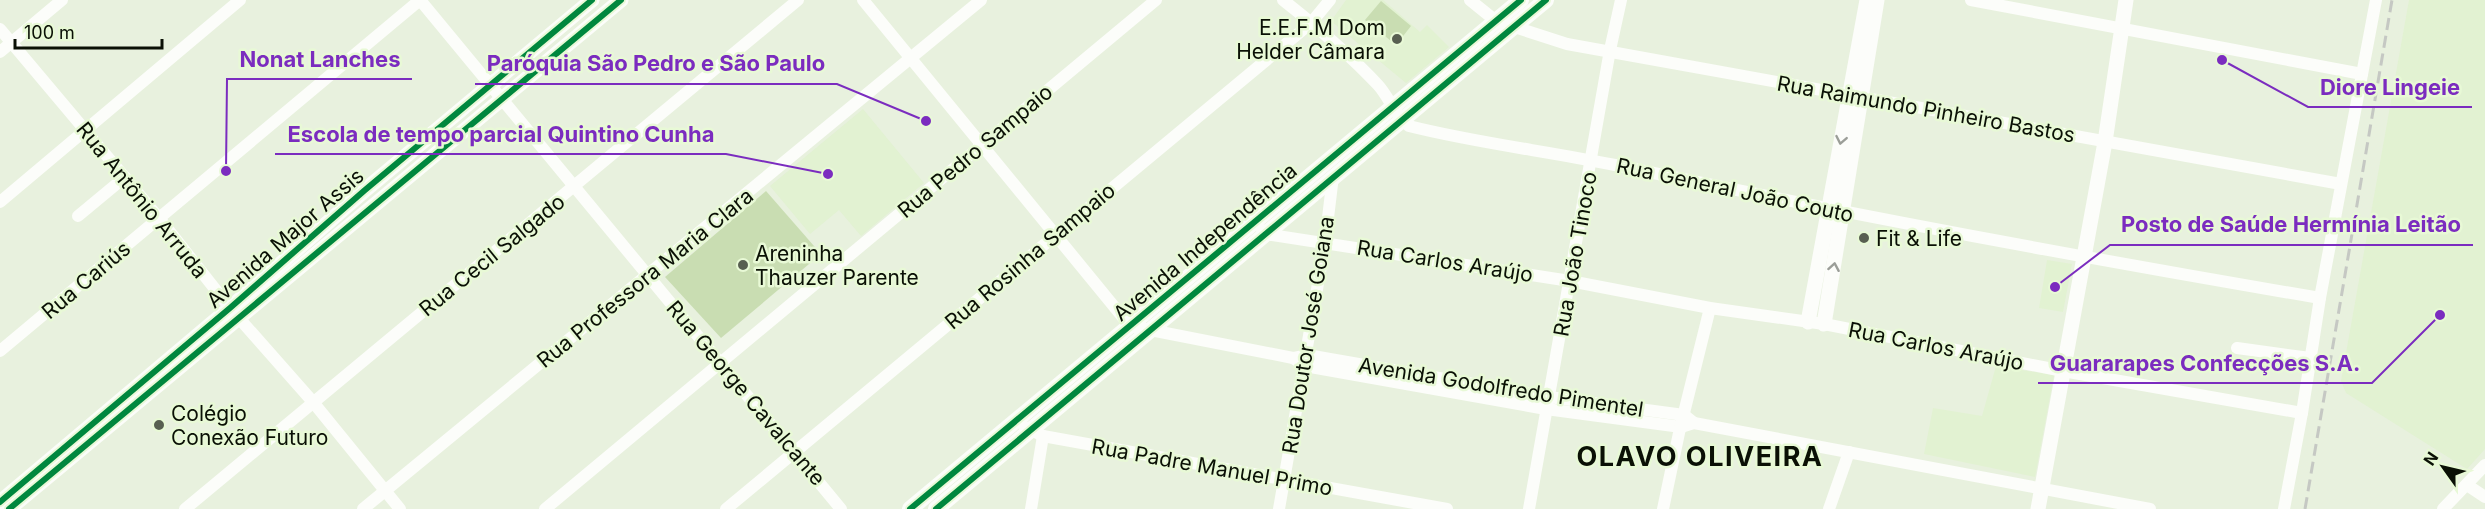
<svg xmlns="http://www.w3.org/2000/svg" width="2485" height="509" font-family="Inter,sans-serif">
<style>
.built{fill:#e2f2d2}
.green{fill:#c9ddb2}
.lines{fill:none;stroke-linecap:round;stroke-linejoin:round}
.minor{stroke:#fcfdfa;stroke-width:12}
.tertiary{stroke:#fcfdfa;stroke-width:15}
.secondary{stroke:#fcfdfa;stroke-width:16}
.rail{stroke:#c5c8c3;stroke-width:3;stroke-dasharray:12 6;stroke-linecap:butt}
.cycleway-casing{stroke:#e8f9d6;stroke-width:10}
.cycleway{stroke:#00873e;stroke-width:6}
.oneway{stroke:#9b9e98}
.poi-dot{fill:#585f51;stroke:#e8f9d6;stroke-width:2}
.labels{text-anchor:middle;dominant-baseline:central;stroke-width:5;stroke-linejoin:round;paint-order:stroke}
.poi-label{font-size:21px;fill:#0a1005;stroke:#e8f9d6;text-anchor:start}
.street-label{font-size:21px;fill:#0a1005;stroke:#e8f9d6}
.district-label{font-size:27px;font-weight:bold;letter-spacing:1.5px;fill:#0a1005;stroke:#e8f9d6}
.leader{fill:none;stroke:#7b2cbf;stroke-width:2}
.callout-dot{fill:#7b2cbf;stroke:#e8f9d6;stroke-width:2}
.callout-label{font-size:22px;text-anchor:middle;font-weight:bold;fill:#7b2cbf;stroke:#e8f9d6;stroke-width:5;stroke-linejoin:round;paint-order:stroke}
</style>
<rect width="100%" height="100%" fill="#e8f1de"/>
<g class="built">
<path d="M1346 0H1383L1420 32 1427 25 1449 47 1406 83 1331 21Z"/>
<path d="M2409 0H2485V449L2467 469 2346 393 2341 381Z"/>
<path d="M863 109 924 183 861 236 839 210 810 234 770 186Z"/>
<path d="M2047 260 2072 264 2063 312 2039 308Z"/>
<path d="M1996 366 2054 375 2035 477 1924 454 1933 408 1982 416Z"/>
</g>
<g class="green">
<path d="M1381 1 1411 26 1396 45 1365 20Z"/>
<path d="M766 191 821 254 721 338 665 277Z"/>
</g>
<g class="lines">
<g class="minor">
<path d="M420 0 841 509"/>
<path d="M863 0 1130 326 1293 358 1305 366 1546 409 1681 427 1694 423 2150 509"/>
<path d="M1283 0C1316 26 1349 54 1378 85 1389 97 1396 117 1409 126 1476 143 1547 151 1615 165 1849 214 2084 258 2320 298"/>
<path d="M1470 0 1496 21 1567 44 2341 184"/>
<path d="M1971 0 2362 74"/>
<path d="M0 29 159 218 230 308 313 402 400 509"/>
<path d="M0 52 62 0"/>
<path d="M0 202 240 0"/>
<path d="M78 216 125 177"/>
<path d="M1262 230 1265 234 1570 281 1710 308 1824 324 2063 371 2302 413"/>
<path d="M2237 348 2310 358"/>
<path d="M0 351 420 0"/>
<path d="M1293 358 1307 355 1549 397 1684 415 1694 423"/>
<path d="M1025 427 1043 436 1447 509"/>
<path d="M2467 485 2485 497"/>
<path d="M185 509 798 0"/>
<path d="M363 509 981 0"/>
<path d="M545 509 1156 0"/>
<path d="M726 509 1311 23 1330 0"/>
<path d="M1031 509 1043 436"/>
<path d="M1279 509 1325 243 1333 176"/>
<path d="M1529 509 1610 50 1621 0"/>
<path d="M1663 509 1679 433 1710 308"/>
<path d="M1829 509 1849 452"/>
<path d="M2284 509 2302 413 2320 298 2376 0"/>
<path d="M2443 509 2485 465"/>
</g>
<g class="tertiary">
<path d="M1808 322 1867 0"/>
<path d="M1824 324 1877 0"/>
<path d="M0 502 230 308 365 190 592 0"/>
<path d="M9 509 621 0"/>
<path d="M2038 509 2105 142 2126 0"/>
</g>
<g class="secondary">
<path d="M910 509 1521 0"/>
<path d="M936 509 1546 0"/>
</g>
<path class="rail" d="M2305 509 2392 0"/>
<g class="cycleway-casing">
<g id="cycleway">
<path d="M0 502 230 308 365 190 592 0"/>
<path d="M9 509 621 0"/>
<path d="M910 509 1521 0"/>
<path d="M936 509 1546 0"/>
</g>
</g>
<use href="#cycleway" class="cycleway"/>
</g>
<defs><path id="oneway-chevron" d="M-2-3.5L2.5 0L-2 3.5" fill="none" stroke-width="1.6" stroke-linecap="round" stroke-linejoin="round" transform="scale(1.5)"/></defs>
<g class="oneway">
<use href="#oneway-chevron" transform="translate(1841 140) rotate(101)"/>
<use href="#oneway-chevron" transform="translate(1834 267) rotate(-80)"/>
</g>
<g class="poi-dot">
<circle cx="1397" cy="39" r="6"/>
<circle cx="1864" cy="238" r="6"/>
<circle cx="743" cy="265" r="6"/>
<circle cx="159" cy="425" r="6"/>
</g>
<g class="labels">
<g class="poi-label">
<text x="1385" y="27" text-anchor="end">E.E.F.M Dom<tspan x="1385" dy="24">Helder Câmara</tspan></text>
<text x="1876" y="238">Fit &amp; Life</text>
<text x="755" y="253">Areninha<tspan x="755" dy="24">Thauzer Parente</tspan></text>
<text x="171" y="413">Colégio<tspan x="171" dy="24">Conexão Futuro</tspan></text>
</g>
<g class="street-label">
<text transform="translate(1926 109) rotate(10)">Rua Raimundo Pinheiro Bastos</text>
<text transform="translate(975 151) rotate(-40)">Rua Pedro Sampaio</text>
<text transform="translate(1735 190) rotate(12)">Rua General João Couto</text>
<text transform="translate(142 200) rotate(51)">Rua Antônio Arruda</text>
<text transform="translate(285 238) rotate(-41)">Avenida Major Assis</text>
<text transform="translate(1205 242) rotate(-40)">Avenida Independência</text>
<text transform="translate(1575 254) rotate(-80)">Rua João Tinoco</text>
<text transform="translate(492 255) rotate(-39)">Rua Cecil Salgado</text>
<text transform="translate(1030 256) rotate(-40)">Rua Rosinha Sampaio</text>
<text transform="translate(1445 261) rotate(9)">Rua Carlos Araújo</text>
<text transform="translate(645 278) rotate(-39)">Rua Professora Maria Clara</text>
<text transform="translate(86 280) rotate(-40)">Rua Cariús</text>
<text transform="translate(1308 335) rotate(-81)">Rua Doutor José Goiana</text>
<text transform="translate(1936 346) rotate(11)">Rua Carlos Araújo</text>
<text transform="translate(1501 387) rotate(9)">Avenida Godolfredo Pimentel</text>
<text transform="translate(746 393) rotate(50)">Rua George Cavalcante</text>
<text transform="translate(1212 467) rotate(10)">Rua Padre Manuel Primo</text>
</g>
<g class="district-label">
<text x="1700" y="456">OLAVO OLIVEIRA</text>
</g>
</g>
<path class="leader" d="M226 171L227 79H412M926 121L837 84H475M2222 60L2308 107H2472M828 174L726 154H275M2055 287L2110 245H2473M2440 315L2372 383H2038"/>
<g class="callout-dot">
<circle cx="226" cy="171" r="6"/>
<circle cx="926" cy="121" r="6"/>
<circle cx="2222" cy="60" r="6"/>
<circle cx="828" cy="174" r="6"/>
<circle cx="2055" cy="287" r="6"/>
<circle cx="2440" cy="315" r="6"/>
</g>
<g class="callout-label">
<text x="320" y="67">Nonat Lanches</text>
<text x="656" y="71">Paróquia São Pedro e São Paulo</text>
<text x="2390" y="95">Diore Lingeie</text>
<text x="501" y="142">Escola de tempo parcial Quintino Cunha</text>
<text x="2291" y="232">Posto de Saúde Hermínia Leitão</text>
<text x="2205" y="371">Guararapes Confecções S.A.</text>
</g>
<g transform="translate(2443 467) rotate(304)" stroke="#e8f9d6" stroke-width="4.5" paint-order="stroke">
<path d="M0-4.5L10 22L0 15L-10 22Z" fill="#0a1005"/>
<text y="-9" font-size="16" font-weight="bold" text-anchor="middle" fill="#0a1005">N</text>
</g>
<path d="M15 39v9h147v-9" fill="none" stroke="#0a1005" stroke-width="3"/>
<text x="24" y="39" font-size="18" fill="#0a1005" stroke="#e8f9d6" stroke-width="4.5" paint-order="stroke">100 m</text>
</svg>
